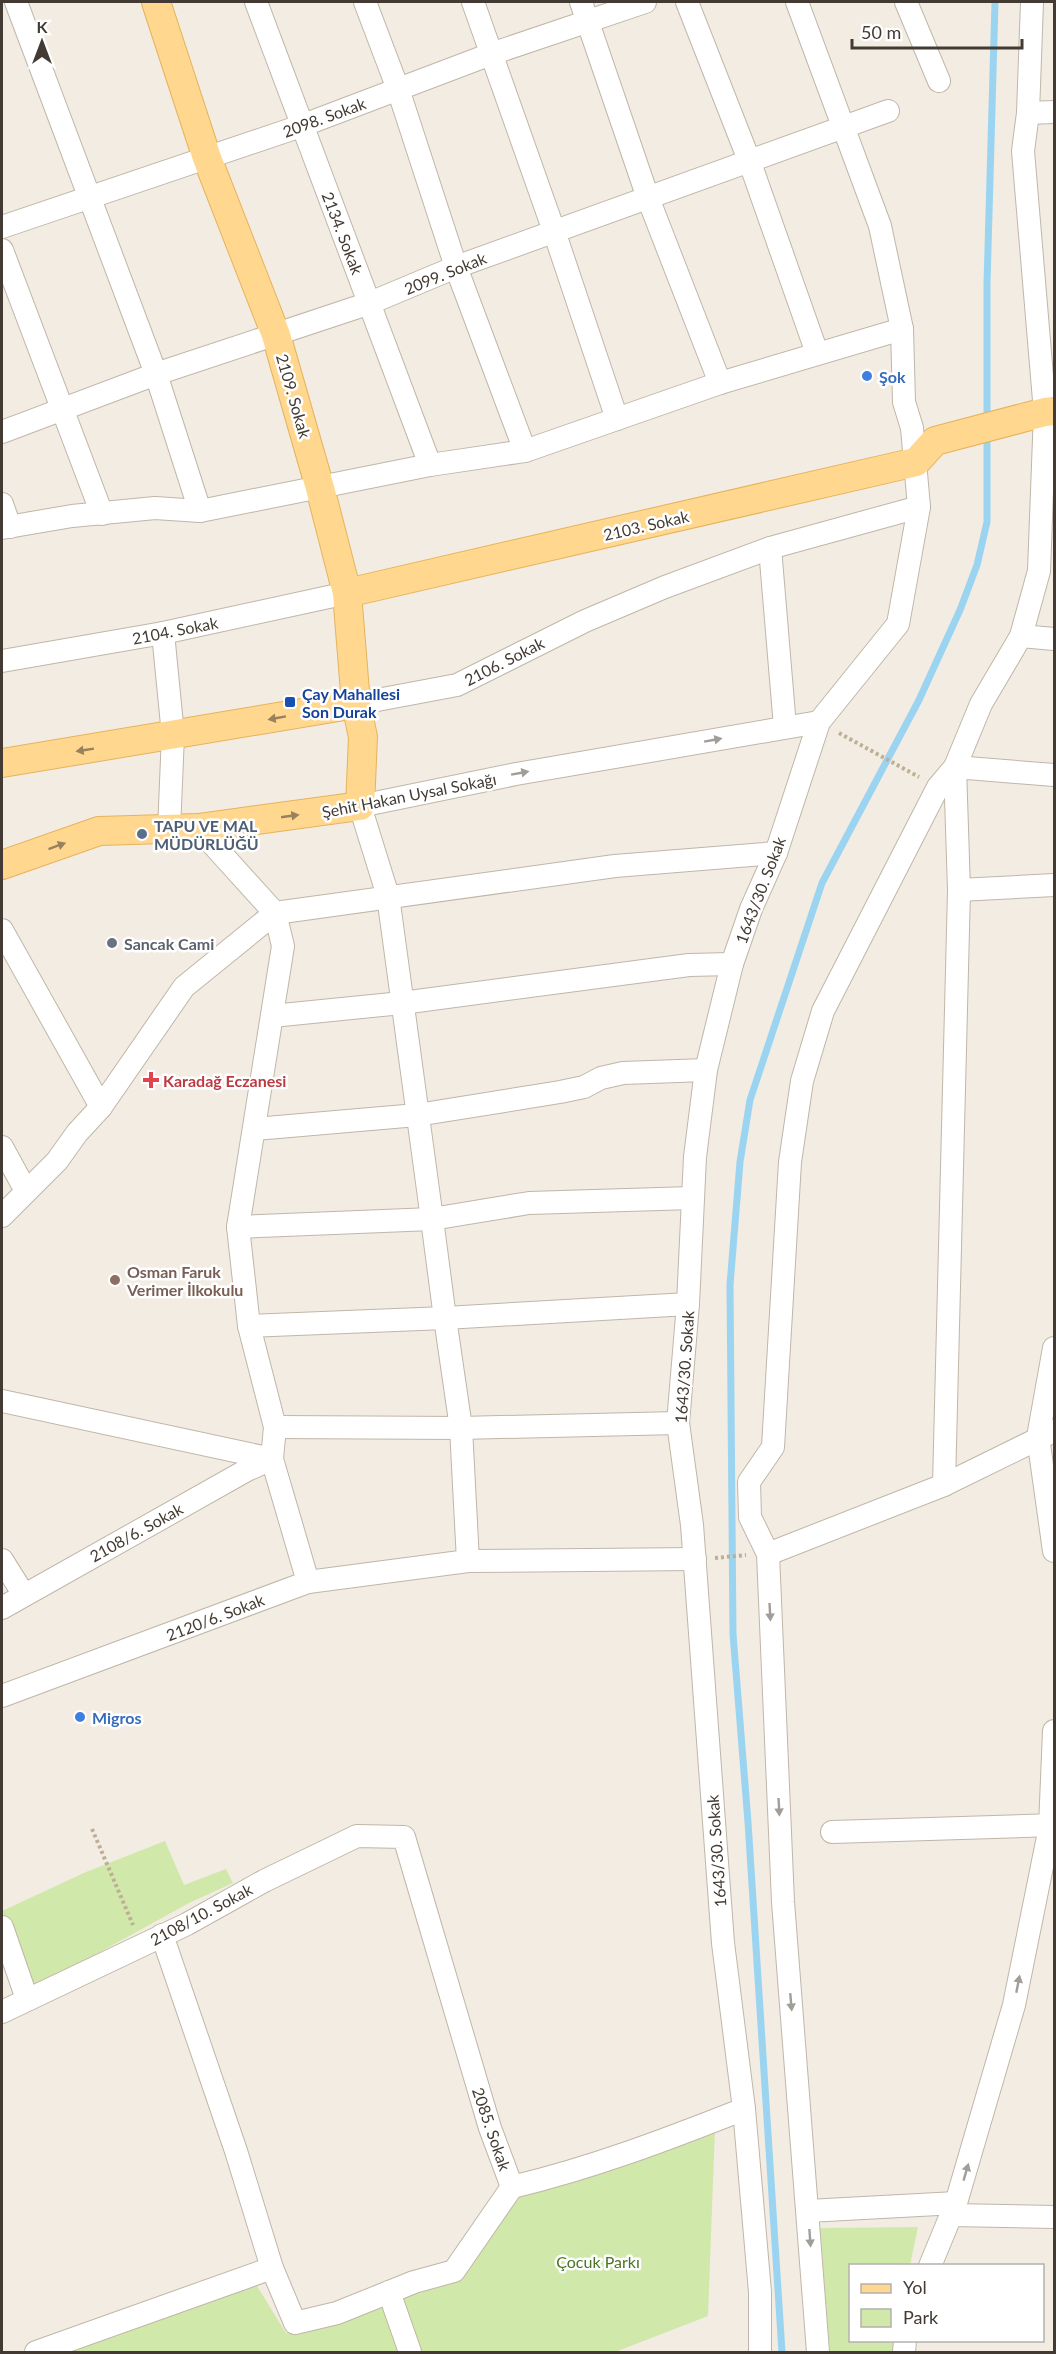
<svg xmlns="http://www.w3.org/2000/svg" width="1056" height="2354" font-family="Lato,sans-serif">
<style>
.green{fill:#d0e8a9}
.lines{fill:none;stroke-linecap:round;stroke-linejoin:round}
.stream{stroke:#9bd4f1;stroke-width:7}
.minor-casing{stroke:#c0b6a8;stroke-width:24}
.major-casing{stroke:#e6b35c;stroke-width:30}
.path{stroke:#bfae96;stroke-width:4;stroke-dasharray:3 3;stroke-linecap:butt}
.minor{stroke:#fff;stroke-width:22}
.major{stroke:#ffd78e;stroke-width:28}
.oneway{fill:#98815c}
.oneway2{fill:#a19d99}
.shop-dot{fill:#3f7fe0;stroke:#fff;stroke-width:2}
.transit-dot{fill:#1a4fb4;stroke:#fff;stroke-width:2}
.service-dot{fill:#5c6f8a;stroke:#fff;stroke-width:2}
.worship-dot{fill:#6b7280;stroke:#fff;stroke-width:2}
.health-dot{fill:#e0444e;stroke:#fff;stroke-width:2}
.education-dot{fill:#8d6e63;stroke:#fff;stroke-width:2}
.labels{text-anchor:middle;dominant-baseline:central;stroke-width:5;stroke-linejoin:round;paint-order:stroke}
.street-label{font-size:16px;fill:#433b33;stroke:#fff}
.shop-label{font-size:16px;font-weight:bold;fill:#366cbe;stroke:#fff;text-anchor:start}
.transit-label{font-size:16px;font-weight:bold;fill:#164399;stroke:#fff;text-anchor:start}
.service-label{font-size:16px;font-weight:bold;fill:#4e5e75;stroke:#fff;text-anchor:start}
.worship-label{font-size:16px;font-weight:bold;fill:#5b616d;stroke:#fff;text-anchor:start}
.health-label{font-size:16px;font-weight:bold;fill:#be3a42;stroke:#fff;text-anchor:start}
.education-label{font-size:16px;font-weight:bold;fill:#785e54;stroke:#fff;text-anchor:start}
.park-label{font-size:16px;fill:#497525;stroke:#fff}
</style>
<rect width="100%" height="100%" fill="#f2ece2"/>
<g class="green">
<path d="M165 1841 184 1885 226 1869 233 1883 189 1903 33 1989 2 1911 86 1872Z"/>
<path d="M715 2128 708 2316 615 2352H67L257 2286 286 2333 458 2275 516 2192Z"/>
<path d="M918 2227 910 2265 850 2266V2340L895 2341 893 2352H830L820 2228Z"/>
</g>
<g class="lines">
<g class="stream">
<path d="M987 422V284L995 2"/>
<path d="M782 2352 748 1822 733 1634 730 1285 740 1162 750 1100 822 883 919 700 960 610 977 565 987 522V433"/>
</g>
<g class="minor-casing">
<g id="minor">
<path d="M16 2 156 374 200 511"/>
<path d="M256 2 430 465"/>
<path d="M365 2 398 89 456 267 525 451"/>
<path d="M473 2 554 231 617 419"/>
<path d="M581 2 648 198 720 383"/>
<path d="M687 2 749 160 817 353"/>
<path d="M906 2 939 81"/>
<path d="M1028 113 1054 112"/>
<path d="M2 227 301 126 491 54 645 2"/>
<path d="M2 250 102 514"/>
<path d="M2 432 156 374 370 303 456 267 888 111"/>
<path d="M2 504 10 527"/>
<path d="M2 528 72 516 155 508 200 511 430 465 525 451 720 383 902 329"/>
<path d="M770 548 785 727"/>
<path d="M163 633 173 735 169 830"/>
<path d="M1021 636 1054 639"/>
<path d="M2 661 163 633 347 593"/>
<path d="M356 704 457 685 585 621 665 587 770 548 919 507"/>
<path d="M1054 775 955 767 959 890 1054 885"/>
<path d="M2 930 101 1107"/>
<path d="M272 1016 402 1003 689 965 732 964"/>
<path d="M255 1129 417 1115 560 1092 584 1087 601 1078 623 1073 706 1070"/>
<path d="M2 1147 26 1191"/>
<path d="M692 1198 529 1203 432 1219 388 896 360 806 516 774 819 722"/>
<path d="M2 1216 57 1161 77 1133 101 1107 184 987 275 913 198 828"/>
<path d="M238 1227 432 1219 445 1318 688 1304"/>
<path d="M249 1326 445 1318 461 1428 275 1427"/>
<path d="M1054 1348 1038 1437 1054 1551"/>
<path d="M2 1401 272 1459"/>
<path d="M944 1485 959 890"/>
<path d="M768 1554 944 1485 1054 1431"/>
<path d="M2 1560 24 1595"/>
<path d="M468 1561 461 1428 678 1423"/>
<path d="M308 1582 468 1561 695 1559"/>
<path d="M2 1608 247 1470 272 1459"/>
<path d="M2 1696 308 1582 272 1459 275 1427 249 1326 238 1227 283 946 275 913 615 866 776 853"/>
<path d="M832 1832 1054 1825"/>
<path d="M2 1927 27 1999"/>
<path d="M162 1935 236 2151 272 2268 295 2323 337 2313 414 2282 454 2271 512 2187"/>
<path d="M2 2012 187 1924 264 1881 357 1836 404 1837 490 2128 512 2187C592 2168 668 2139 744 2109"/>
<path d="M808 2211 956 2203"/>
<path d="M951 2215 1054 2217"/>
<path d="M930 2266 956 2203 1014 2005 1050 1827 1054 1731"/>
<path d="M389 2292 410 2352"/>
<path d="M36 2352 272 2268"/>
<path d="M760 2352V2292L744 2109 723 1943 692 1525 678 1423 688 1304 695 1157 706 1070 732 964 751 909 776 853 819 722 898 624 919 507 912 428 904 402 902 329 880 226 797 2"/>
<path d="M818 2352 783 1902 768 1554 750 1517 749 1482 773 1447 790 1162 802 1081 823 1011 938 787 955 767 981 704 1021 636 1039 571 1045 412 1023 151 1028 113 1032 2"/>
<path d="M904 2352 905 2340"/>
</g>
</g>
<g class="major-casing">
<g id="major">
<path d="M347 593 916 462 935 441 1045 412 1054 411"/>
<path d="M2 763 356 704"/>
<path d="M2 865 99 831 198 828 360 806 363 737 356 704 347 593 320 488 276 335 207 158 156 2"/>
</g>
</g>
<g class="path">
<path d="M839 733 919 777"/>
<path d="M715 1558 746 1555"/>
<path d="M92 1829 133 1925"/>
</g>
<use href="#minor" class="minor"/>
<use href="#major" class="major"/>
</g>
<defs><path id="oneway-solid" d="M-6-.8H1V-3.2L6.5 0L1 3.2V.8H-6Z" transform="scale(1.5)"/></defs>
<g class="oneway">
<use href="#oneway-solid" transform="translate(277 718) rotate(170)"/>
<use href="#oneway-solid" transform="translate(85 750) rotate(171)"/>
<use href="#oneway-solid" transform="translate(290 816) rotate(-8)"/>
<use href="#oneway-solid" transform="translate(57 846) rotate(-20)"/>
</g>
<g class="oneway2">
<use href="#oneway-solid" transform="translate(713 740) rotate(-10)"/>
<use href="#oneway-solid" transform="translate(520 773) rotate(-10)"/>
<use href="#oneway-solid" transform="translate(770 1612) rotate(87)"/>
<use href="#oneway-solid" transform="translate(779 1807) rotate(87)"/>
<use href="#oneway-solid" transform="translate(1018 1984) rotate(-79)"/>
<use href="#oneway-solid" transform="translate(791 2002) rotate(85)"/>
<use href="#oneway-solid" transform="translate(966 2172) rotate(-74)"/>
<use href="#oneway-solid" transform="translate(810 2238) rotate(86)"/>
</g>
<g class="shop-dot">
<circle cx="867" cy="376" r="6"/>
<circle cx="80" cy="1717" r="6"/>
</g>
<rect class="transit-dot" x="284" y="696" width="12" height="12" rx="3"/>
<circle class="service-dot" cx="142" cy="834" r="6"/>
<circle class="worship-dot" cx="112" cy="943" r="6"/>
<path class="health-dot" d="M148 1071h6v6h6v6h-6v6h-6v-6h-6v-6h6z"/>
<circle class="education-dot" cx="115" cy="1280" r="6"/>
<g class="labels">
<g class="street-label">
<text transform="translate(324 117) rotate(-20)">2098. Sokak</text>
<text transform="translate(343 233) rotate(69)">2134. Sokak</text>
<text transform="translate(445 273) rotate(-22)">2099. Sokak</text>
<text transform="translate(294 396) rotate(74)">2109. Sokak</text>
<text transform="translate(646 525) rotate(-13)">2103. Sokak</text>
<text transform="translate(175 630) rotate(-11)">2104. Sokak</text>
<text transform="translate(504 661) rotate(-27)">2106. Sokak</text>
<text transform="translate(409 795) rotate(-11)">Şehit Hakan Uysal Sokağı</text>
<text transform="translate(760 890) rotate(-69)">1643/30. Sokak</text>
<text transform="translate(684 1367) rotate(-86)">1643/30. Sokak</text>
<text transform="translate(136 1532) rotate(-29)">2108/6. Sokak</text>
<text transform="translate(215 1617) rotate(-21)">2120/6. Sokak</text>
<text transform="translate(716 1851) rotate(-94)">1643/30. Sokak</text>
<text transform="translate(201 1914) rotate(-28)">2108/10. Sokak</text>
<text transform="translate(492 2129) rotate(71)">2085. Sokak</text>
</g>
<g class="shop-label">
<text x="879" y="376">Şok</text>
<text x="92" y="1717">Migros</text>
</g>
<g class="transit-label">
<text x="302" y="693">Çay Mahallesi<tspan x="302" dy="18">Son Durak</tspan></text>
</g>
<g class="service-label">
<text x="154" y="825">TAPU VE MAL<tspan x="154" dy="18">MÜDÜRLÜĞÜ</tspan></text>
</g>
<g class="worship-label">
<text x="124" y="943">Sancak Cami</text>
</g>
<g class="health-label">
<text x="163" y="1080">Karadağ Eczanesi</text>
</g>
<g class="education-label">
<text x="127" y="1271">Osman Faruk<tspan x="127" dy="18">Verimer İlkokulu</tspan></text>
</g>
<g class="park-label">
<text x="598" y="2261">Çocuk Parkı</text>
</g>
</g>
<rect width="1056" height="2354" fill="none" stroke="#433b33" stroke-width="6"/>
<rect x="849" y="2264" width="195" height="78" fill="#ffffff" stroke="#b4b1ad" stroke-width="1.5"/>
<rect x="861" y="2284" width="30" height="9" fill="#ffd78e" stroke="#b4b1ad" stroke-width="1.5"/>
<text x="903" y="2294" font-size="18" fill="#433b33">Yol</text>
<rect x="861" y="2309" width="30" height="18" fill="#d0e8a9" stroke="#b4b1ad" stroke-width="1.5"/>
<text x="903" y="2324" font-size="18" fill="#433b33">Park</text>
<g transform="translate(42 42)" stroke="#ffffff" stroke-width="4.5" paint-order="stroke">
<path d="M0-4.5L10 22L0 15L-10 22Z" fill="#433b33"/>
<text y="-9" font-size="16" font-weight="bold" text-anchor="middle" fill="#433b33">K</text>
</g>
<path d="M852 39v9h170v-9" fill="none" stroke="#433b33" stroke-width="3"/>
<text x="861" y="39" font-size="18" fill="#433b33" stroke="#ffffff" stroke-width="4.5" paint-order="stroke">50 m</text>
</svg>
